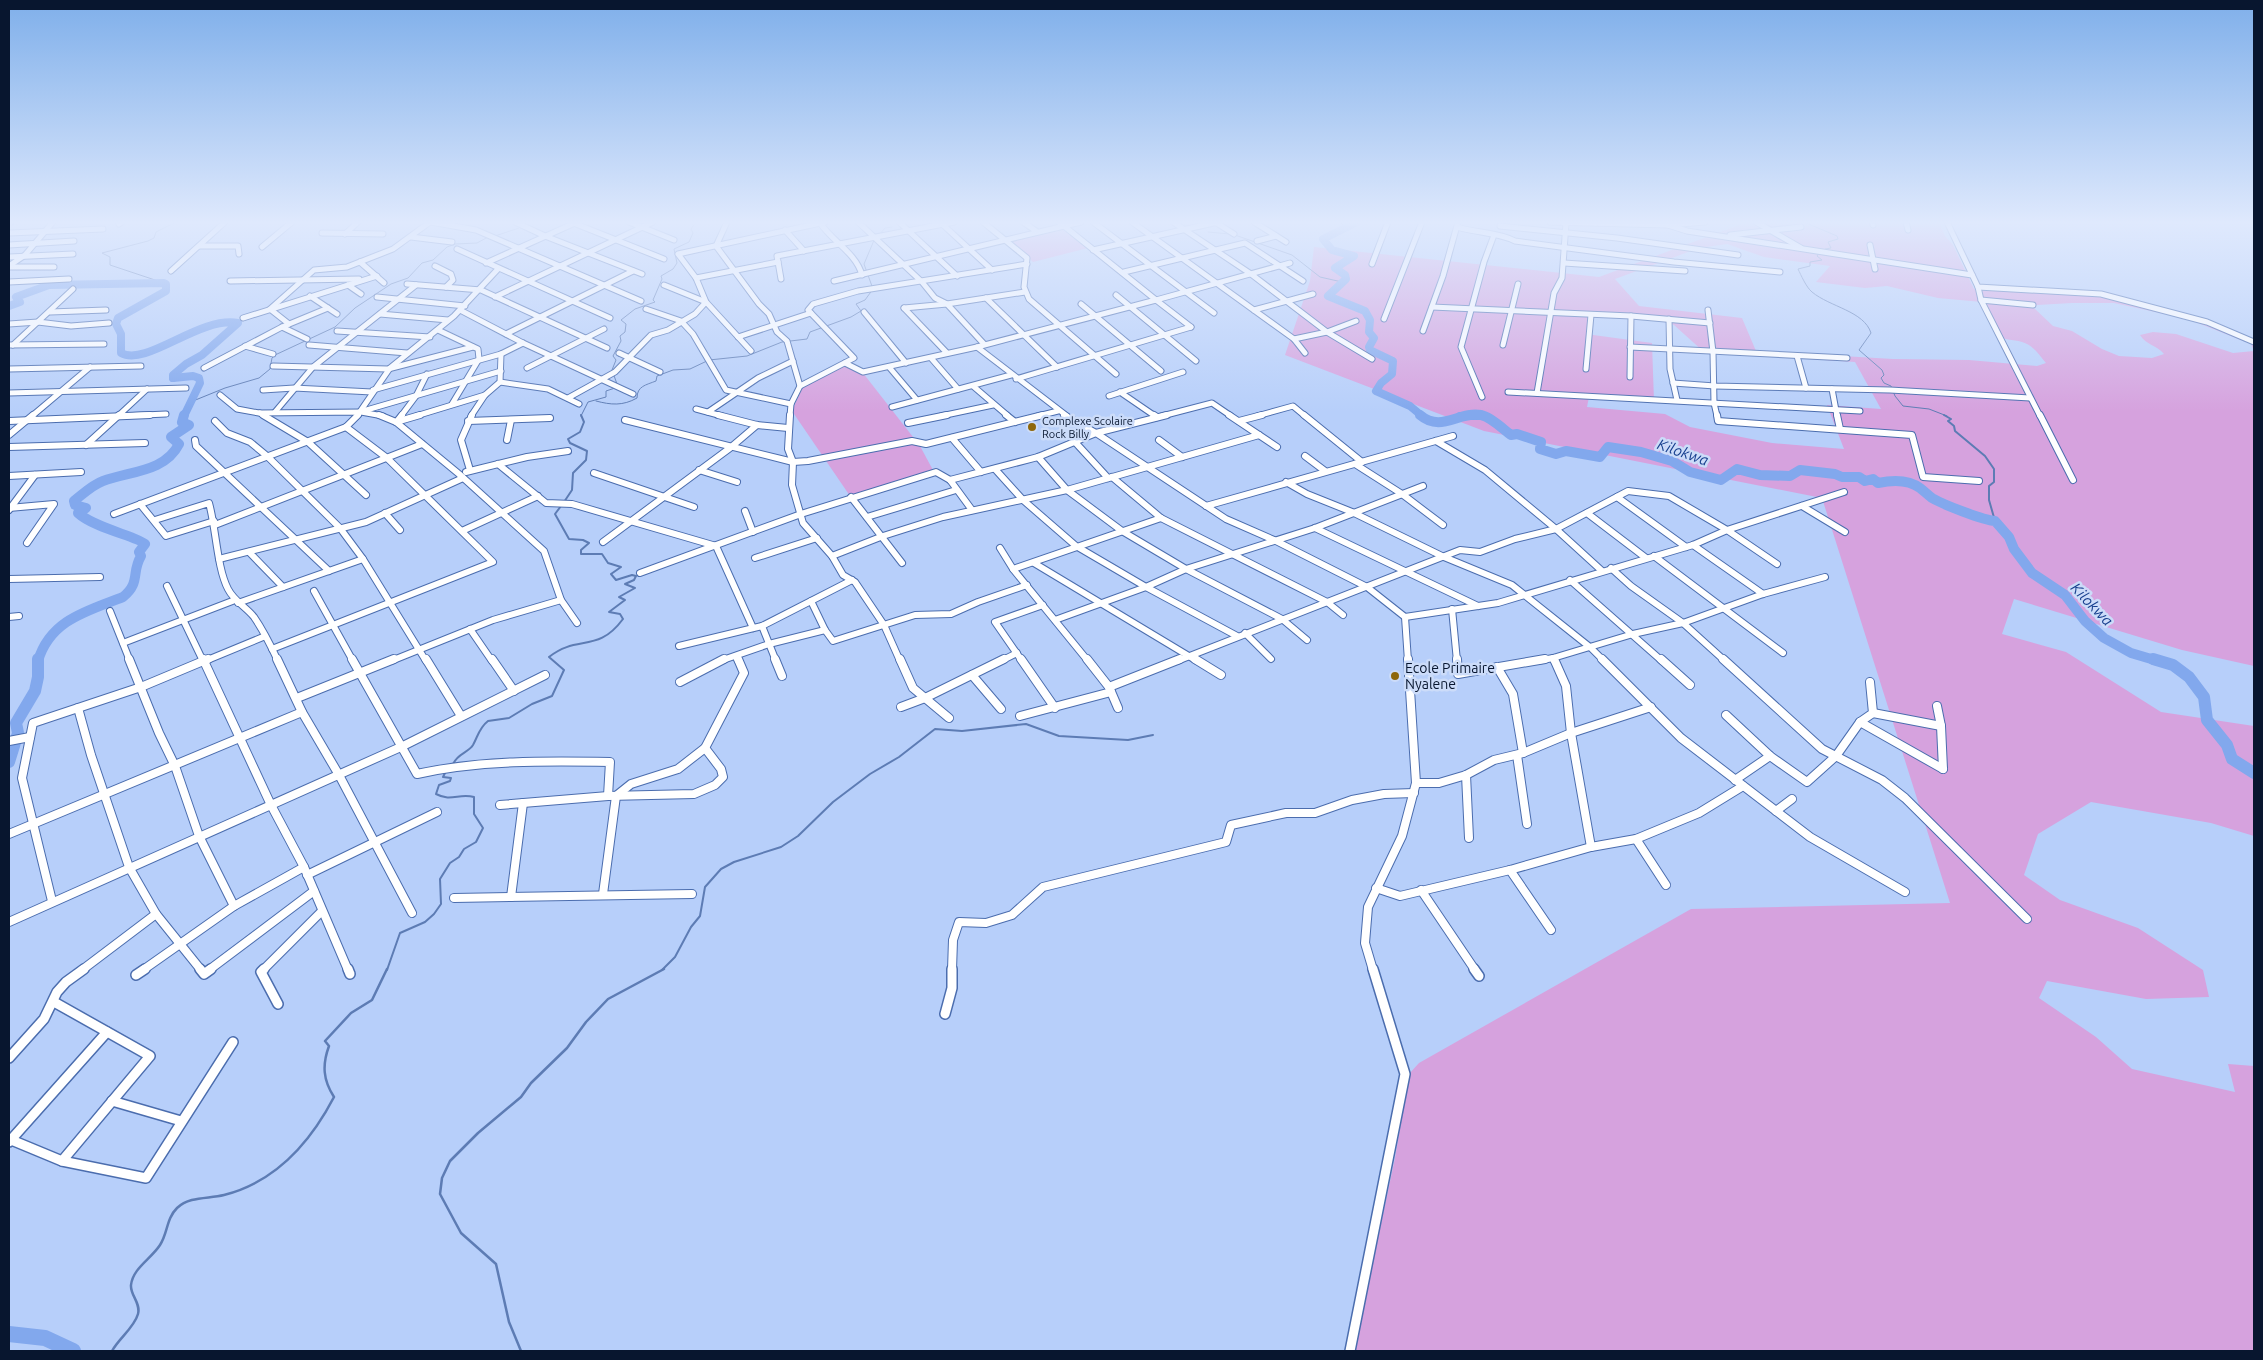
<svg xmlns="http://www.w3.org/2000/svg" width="2263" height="1360" font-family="Ubuntu,sans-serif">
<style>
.green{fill:#d6a2de;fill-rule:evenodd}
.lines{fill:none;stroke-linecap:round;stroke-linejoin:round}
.stream-far2{stroke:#5d7cb4;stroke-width:1}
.stream-far1{stroke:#5d7cb4;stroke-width:2}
.stream{stroke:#5d7cb4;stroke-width:2.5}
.river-far3{stroke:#82a8ed;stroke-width:8}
.river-far2{stroke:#82a8ed;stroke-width:10}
.river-far1{stroke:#82a8ed;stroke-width:12}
.river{stroke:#82a8ed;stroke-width:16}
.minor-far3-casing{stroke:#4b6dae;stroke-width:7}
.minor-far2-casing{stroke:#4b6dae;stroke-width:8}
.minor-far1-casing{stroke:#4b6dae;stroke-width:10}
.minor-casing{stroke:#4b6dae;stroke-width:12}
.minor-far3{stroke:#fff;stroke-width:5}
.minor-far2{stroke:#fff;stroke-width:6}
.minor-far1{stroke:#fff;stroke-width:8}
.minor{stroke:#fff;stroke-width:9}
.poi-dot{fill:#8e670b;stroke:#ccdcf9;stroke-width:2}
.labels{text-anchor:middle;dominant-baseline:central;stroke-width:5;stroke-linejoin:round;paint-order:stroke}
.far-poi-label{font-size:11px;fill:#08162f;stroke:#ccdcf9;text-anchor:start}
.poi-label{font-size:14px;fill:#08162f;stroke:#ccdcf9;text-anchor:start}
.water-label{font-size:15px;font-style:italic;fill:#173f8e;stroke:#ccdcf9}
</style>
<rect width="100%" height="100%" fill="#b7cffa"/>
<g class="green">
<path d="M1747 222H1939L1945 236 1953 245 1974 289 2101 296 2205 324 2254 345V666L2182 650 2014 599 2002 634 2066 652 2161 712 2254 726V836L2211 823 2091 802 2038 834 2024 875 2060 900 2138 928 2203 970 2209 997 2146 999 2047 981 2039 998 2096 1037 2132 1069 2235 1092 2228 1064 2254 1066V1351H1354L1395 1158 1409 1074 1419 1063 1691 909 1950 903 1822 498 1484 431 1285 355 1310 281 1314 247 1599 277ZM1727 244 1764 257 1830 266 1816 282 1865 288 1887 286 1938 298 1982 302 1996 334C2003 341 2013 339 2022 342 2033 345 2039 355 2046 363L2037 366 1969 360 1893 359 1756 351 1742 318 1639 306 1615 279 1699 248ZM2072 303H2114L2188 319 2251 344 2254 351 2233 353 2176 334 2153 332 2140 335C2146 345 2157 345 2164 354L2152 358 2119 356 2102 349 2072 331 2053 326 2034 308 2037 305ZM1588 317 1655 319 1674 325 1704 352 1855 362 1881 409 1827 405 1844 449 1772 443 1690 427 1665 414 1587 407 1589 397 1654 401 1652 343 1586 334Z"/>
<path d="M1061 227 1088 248 1033 262 1009 240Z"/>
<path d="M846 365 863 373 920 446 934 472 850 496 792 411 803 386Z"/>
</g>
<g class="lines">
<g class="stream-far2">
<path d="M1340 222 1346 228"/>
<path d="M1804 222 1837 236 1838 239 1828 242 1831 248 1825 249 1827 251"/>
<path d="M1208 232 1230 234"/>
<path d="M880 234 885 228 892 227"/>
<path d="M1235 235 1292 255 1320 277 1342 282"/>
<path d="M495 236 519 228"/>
<path d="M1819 253 1817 256 1822 260 1810 262V266L1798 269C1801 275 1806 287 1812 292 1830 307 1864 311 1871 333L1859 350 1882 370 1884 375 1881 378 1884 383 1891 386 1895 396 1903 406 1929 409 1947 416"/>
<path d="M164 283 110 265V257L102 253 148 241 154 238 156 232 176 222"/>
<path d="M617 384 612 370 616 360 613 356 621 341 620 336 625 332 626 324 621 320 635 309 655 302 653 300 662 279 661 276 673 269 677 263 674 249 689 242 693 233 691 229 696 222"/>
<path d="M193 401 225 388 259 378 270 369 272 358 275 355 335 327 355 308 391 284 408 278 422 263 433 260 447 247 455 244 477 243 488 237"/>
<path d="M596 401C611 405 623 406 637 398 637 386 646 385 656 381L657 376 673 370 690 369 709 360 747 356 782 342 807 339 810 332 851 317 861 311 856 304 865 300 873 289 864 264 875 238"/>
<path d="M581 416 588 402 606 397V391L615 388"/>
</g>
<g class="stream-far1">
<path d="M1944 415 1951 419 1948 421 1954 426 1955 431 1985 456 1994 469V482L1989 486V500L1995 521"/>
<path d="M564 502 572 490 573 473 586 460 587 451 570 443 568 439 580 432 584 422 581 415"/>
<path d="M453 764C458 753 468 753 473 745 478 736 479 728 488 721L509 718 532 704 552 696 564 670 549 657C578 634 597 654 623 619L620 614 609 612 625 600 619 597 635 588 625 584 634 580 636 576 632 575 616 580 611 574 621 567 608 563 602 554H581V550L589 543 583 540 569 539 555 514 561 506"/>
<path d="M387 970 400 933 425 922 434 914 441 904 440 879 450 863 459 857 464 849 476 842 483 828 474 814V797C459 793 451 802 436 794L439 785 450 781 451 778 443 777 446 771"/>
<path d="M662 970 675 957 691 927 700 916 705 887 721 869 734 862 781 847 798 836 833 802 870 774 899 757 935 729 962 731 1026 724 1059 736 1128 740 1153 735"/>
</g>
<g class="stream">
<path d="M112 1351C119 1338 134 1328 138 1314 141 1303 130 1295 131 1285 133 1268 151 1259 160 1245 168 1233 166 1219 177 1208 190 1196 208 1199 224 1195 275 1182 310 1143 334 1097 323 1080 322 1065 329 1046L325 1041 351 1013 372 1000 387 969"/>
<path d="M521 1351 509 1322 496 1264 461 1233 440 1194 442 1178 450 1161 478 1133 521 1097 531 1083 567 1048 586 1022 608 999 664 969"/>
</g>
<g class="river-far3">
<path d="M1357 222 1323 239 1332 250 1354 256 1335 268 1345 275 1346 279 1328 296 1365 311 1370 320 1369 332 1374 338 1369 347 1370 350 1393 361 1392 374 1381 383 1376 391 1410 406 1422 416"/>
<path d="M9 306 20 302 16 297 49 285 164 283 166 284V291L118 318 116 324 121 334V353C147 367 199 316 238 323L202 355 186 364 173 375V378"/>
<path d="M173 378 193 376 199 378 200 383 184 416"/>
<path d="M1460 416H1483"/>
</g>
<g class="river-far2">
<path d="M1420 415C1441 433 1459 411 1481 415 1491 417 1503 429 1511 435L1517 434 1541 442 1540 449 1556 454 1566 451 1600 457 1608 447 1641 452 1672 461 1690 472 1721 480 1737 469 1760 475 1790 476 1800 470 1835 474 1842 477H1859L1865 481 1873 479 1878 483C1892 480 1908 479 1920 488 1924 491 1928 495 1932 498 1944 505 1983 520 1995 521L2009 537 2014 549 2032 573 2065 595 2085 621 2104 638 2131 653 2158 661"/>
<path d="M38 661C50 620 87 611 123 597 141 582 131 573 141 556L139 552 145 544C139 537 94 528 78 513L86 508 75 505 74 501C83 494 92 485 103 481 130 471 165 472 179 444L171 437 189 425 182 422 184 415"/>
</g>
<g class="river-far1">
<path d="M2153 659 2173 665 2189 677 2204 697 2207 720 2227 745 2232 759 2254 773"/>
<path d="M9 762 18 733 16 723 35 691 38 677V659"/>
</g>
<path class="river" d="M9 1334 45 1338 73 1351"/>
<g class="minor-far3-casing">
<g id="minor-far3">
<path d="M9 222H11"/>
<path d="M431 222 476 230 641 301"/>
<path d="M515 222 545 236 642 274"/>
<path d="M571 222 664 259"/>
<path d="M629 222 674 240"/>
<path d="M727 222 716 246 759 304 769 314 777 332 787 341 800 386"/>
<path d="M858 222 922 282 935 298 947 304 984 344"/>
<path d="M899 222 957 276"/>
<path d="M983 222 1027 258 1024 287 1029 299 1116 374"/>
<path d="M1023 222 1036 231"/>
<path d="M1093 222 1214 313"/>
<path d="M1132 222 1294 339 1305 353"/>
<path d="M1173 222 1251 274 1327 332 1372 359"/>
<path d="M1215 222 1234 234"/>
<path d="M1254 222 1286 242"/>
<path d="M1550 222 1668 225 1705 222"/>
<path d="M1667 222 1668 225 1687 231 1972 275"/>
<path d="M1756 222 1801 248"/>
<path d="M1872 222 1873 225"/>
<path d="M1906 222 1908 230"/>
<path d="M1947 222 1978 287 2101 294 2207 322 2254 342"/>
<path d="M820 223C833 242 856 253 862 275"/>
<path d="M941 223 992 270"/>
<path d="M119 224 122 222"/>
<path d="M1500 226 1617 238 1738 255"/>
<path d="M1457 227C1476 233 1498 232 1515 241L1674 262 1780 272"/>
<path d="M785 230 804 251"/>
<path d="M9 233 103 229"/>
<path d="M322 233 383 234"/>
<path d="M345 234 358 222"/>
<path d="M1730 235 1801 227"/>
<path d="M411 237 452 242"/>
<path d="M1257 241 1276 236"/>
<path d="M9 245 74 241"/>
<path d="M1870 245 1875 269"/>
<path d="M199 246H238L239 254"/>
<path d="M262 247 292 222"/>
<path d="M457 249 610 318"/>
<path d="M1093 250 1218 222"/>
<path d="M9 257 73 254"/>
<path d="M360 262 384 283"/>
<path d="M486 263 577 222"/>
<path d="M1564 263 1685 271"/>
<path d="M1372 264 1388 222"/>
<path d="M9 266 25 255 53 222"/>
<path d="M435 266 451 274 453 280 446 287"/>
<path d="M9 267H54"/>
<path d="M171 271 225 222"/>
<path d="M1124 272 1245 243 1303 281"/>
<path d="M696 278 778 262"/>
<path d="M781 279 777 256 954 222"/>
<path d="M230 281 359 279"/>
<path d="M834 281 1081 222"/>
<path d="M9 282 69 279"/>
<path d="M407 284 481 290 607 348"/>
<path d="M348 285 361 294"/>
<path d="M1978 287 1981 300 2040 416"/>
<path d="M1116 295 1196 361"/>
<path d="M310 296 337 314"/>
<path d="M377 297 465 306"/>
<path d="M495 297 653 222"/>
<path d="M986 298 1057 367"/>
<path d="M1156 300 1290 263"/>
<path d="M1156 300 1191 327"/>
<path d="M1981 300 2033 305"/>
<path d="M1081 304 1161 371"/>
<path d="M1432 307 1631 316 1710 323"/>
<path d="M904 308 947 304 1025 292"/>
<path d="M904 308 947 353"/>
<path d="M646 309 681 321 693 334 726 390 791 404"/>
<path d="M460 310 523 343 633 394"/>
<path d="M1254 310 1313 294"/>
<path d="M1708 310 1713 352 1714 403 1717 416"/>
<path d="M50 312 106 310"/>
<path d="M864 312 906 363"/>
<path d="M380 314 448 320"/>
<path d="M243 318 377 276"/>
<path d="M1384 319 1422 222"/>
<path d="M1669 319 1670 369 1677 400"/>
<path d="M9 324 38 322 71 326 109 323"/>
<path d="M289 324 270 309 314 270 347 267 393 249 430 222"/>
<path d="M282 327 307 339"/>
<path d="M438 330 478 349 479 359 452 404"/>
<path d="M337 331 430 337"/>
<path d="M1423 331 1443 276 1458 222"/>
<path d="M506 334 633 271"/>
<path d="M738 337 811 313"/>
<path d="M1294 339 1327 332 1356 321"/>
<path d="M9 345 104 344"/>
<path d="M13 345 73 289"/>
<path d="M309 345 407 353"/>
<path d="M1503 345 1518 284"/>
<path d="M245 346 273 354"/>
<path d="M977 347 1067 416"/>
<path d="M1630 347 1847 358"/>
<path d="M751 351 706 302 696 278 678 254 825 222"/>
<path d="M619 353 660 372"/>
<path d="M1797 356 1806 388"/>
<path d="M931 358 958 389"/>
<path d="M845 363 863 372 977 347 1156 300 1059 222"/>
<path d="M273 366 388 369 473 347"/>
<path d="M889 367 917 400"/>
<path d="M204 368 282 327 328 308"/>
<path d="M527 368 604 329"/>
<path d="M9 369 141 366"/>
<path d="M1586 369 1591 315"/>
<path d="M1630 377 1631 316"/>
<path d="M1016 379 1191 327"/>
<path d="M500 382 548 389 579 404"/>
<path d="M1673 383 1715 386 1890 390 2030 398"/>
<path d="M973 386 1008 416"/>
<path d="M1832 389 1837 416"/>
<path d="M263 390 294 388 372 392"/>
<path d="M373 390 501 354 523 343"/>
<path d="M1120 392 1155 416"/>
<path d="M1508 392 1860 411"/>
<path d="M9 393 186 388"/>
<path d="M1537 393 1554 293 1562 278 1566 223"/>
<path d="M220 395 237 409 259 413 361 412 383 416"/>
<path d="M1109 396 1183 372"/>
<path d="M1482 397 1461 347 1484 262 1494 235"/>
<path d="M568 398 615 372 651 335 668 330 695 314 706 302 664 285"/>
<path d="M892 407 1011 375"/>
<path d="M696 409 722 416"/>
<path d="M363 411 501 371"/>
<path d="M275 412 313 367 416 285"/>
<path d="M708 412 758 378 793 361"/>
<path d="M260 413 265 416"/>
<path d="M32 416 90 367"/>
<path d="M118 416 147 389"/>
<path d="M122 416 166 414"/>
<path d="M357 416 390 368 454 316 498 269"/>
<path d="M401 416 416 396 427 374"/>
<path d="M416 416 485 395"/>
<path d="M471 416 485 395 500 382 501 354"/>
<path d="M790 416 791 404 800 386 854 358 808 310 813 304 858 291 1027 264"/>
<path d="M941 416 993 405"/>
<path d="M1038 416 1058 411"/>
<path d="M1162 416 1212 403 1231 416"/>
<path d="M1257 416 1293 406 1305 416"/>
</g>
</g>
<g class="minor-far2-casing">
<g id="minor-far2">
<path d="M263 415 308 442 366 495"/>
<path d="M379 415 396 422 459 474 544 551 561 600 577 623"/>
<path d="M718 415 757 425 788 428"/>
<path d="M790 415 788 449 793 462 792 485 803 523 832 556 843 575 855 582 884 625 900 661"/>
<path d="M1006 415 1015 422"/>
<path d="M1064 415 1096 433 1226 519 1274 540 1367 587 1405 617 1408 661"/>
<path d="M1154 415 1157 417"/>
<path d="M1229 415 1277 447"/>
<path d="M1304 415 1362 462"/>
<path d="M1717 415 1718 421 1912 435 1923 477 1979 481"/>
<path d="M1837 415 1840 429"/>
<path d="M2040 415 2073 480"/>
<path d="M398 420 402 415"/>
<path d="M625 420 793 462 808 461 912 441 926 444 1043 415"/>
<path d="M9 421 150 415"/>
<path d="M215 421 227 433 250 442 267 456 340 528 363 559 426 661"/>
<path d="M468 421 550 418"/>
<path d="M1239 421 1262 415"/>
<path d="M396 422 420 415"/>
<path d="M908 423 947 415"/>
<path d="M9 435 33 415"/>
<path d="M952 438 981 472"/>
<path d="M195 440 196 446 329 571"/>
<path d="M507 440 511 420"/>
<path d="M1159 440 1182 457"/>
<path d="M1436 441 1485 470 1556 529 1602 571"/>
<path d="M1075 442 1108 478"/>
<path d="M86 445 119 415"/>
<path d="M9 447 145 443"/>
<path d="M1305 456 1325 471"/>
<path d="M1038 457 1067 490 1122 531 1186 569 1282 619 1307 640"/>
<path d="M498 464 546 503 572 504 716 546 753 628"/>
<path d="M1355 464 1402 494 1443 525"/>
<path d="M995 469 1023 500 1076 546 1146 587 1237 636"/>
<path d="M470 470 461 440 472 415"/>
<path d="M699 470 737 482"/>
<path d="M466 472 527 457 568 451"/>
<path d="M594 473 694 507"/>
<path d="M9 476 81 472"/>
<path d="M1112 477 1161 518 1327 602 1343 615"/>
<path d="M950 480 1038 457 1096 433 1167 415"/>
<path d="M1286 482 1307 494 1352 512 1444 557 1512 585 1591 648 1604 661"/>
<path d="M851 497 902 563"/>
<path d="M1617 497 1686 547"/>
<path d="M140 504 166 536 214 521"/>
<path d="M1206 506 1453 436"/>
<path d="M1802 506 1845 532"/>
<path d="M9 508 54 504 27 543"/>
<path d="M9 510 35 475"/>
<path d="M745 511 753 532"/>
<path d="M385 513 400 530"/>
<path d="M1587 513 1646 558"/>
<path d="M114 514 346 427 358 415"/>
<path d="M867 517 956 490"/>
<path d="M155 520 209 503C216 528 217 568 228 589 234 601 246 607 254 617 263 630 271 646 278 661"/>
<path d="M215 525 422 444"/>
<path d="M1315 528 1478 606"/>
<path d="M462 531 538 496"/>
<path d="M603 542 730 448 757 425"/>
<path d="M1693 545 1763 594"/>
<path d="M1000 548 1013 569 1088 661"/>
<path d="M249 552 283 587"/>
<path d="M832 556 883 536 943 517 1067 490 1259 435"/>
<path d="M1654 556 1783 653"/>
<path d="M755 558 817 538"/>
<path d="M219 559 366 522 463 478"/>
<path d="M1034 563 1197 661"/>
<path d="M1611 568 1631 586 1683 623 1725 661"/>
<path d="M1013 569 1161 518"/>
<path d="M640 573 801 514 936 472 950 480 972 510"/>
<path d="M9 579 100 577"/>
<path d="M1570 580 1662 661"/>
<path d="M167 586 203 661"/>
<path d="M314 591 353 661"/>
<path d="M811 601 825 630 833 641 915 615 951 614 978 602 1027 585"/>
<path d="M238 603 363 559"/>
<path d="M1452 609 1457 661"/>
<path d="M110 611 130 661"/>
<path d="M9 617 19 616"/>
<path d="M1405 617 1498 603 1693 545 1727 530 1844 492"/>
<path d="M1055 620 1146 587 1186 569 1315 528 1423 486"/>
<path d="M762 626 776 661"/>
<path d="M470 629 492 661"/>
<path d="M1245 633 1271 659"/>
<path d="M123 643 235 600"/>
<path d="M679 646 762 626 852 580"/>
<path d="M272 649 493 562 387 458 346 427"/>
<path d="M736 656 738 661"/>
<path d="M1553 658 1554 661"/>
<path d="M205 661 263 637"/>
<path d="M391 661 493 620 561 600"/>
<path d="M720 661 769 644 825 630"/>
<path d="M1001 661 1017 653"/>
<path d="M1022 661 995 622 1043 605"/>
<path d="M1177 661 1460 550 1480 552 1515 539 1556 529 1628 491 1669 496 1727 530 1777 564"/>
<path d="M1537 661 1553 658 1633 634 1683 623 1763 594 1825 577"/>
</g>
</g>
<g class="minor-far1-casing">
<g id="minor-far1">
<path d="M129 659 159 733 175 766 199 836 234 906"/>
<path d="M203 659 271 805 304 867 348 970"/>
<path d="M277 659 302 712 339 775 412 913"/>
<path d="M352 659 417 774C480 760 546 761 610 762L608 796"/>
<path d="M426 659 461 716"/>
<path d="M492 659 514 691"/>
<path d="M775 659 782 676"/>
<path d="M900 659 913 688 949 718"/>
<path d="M1021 659 1055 708"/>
<path d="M1087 659 1109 687 1118 708"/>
<path d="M1195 659 1221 675"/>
<path d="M1457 659 1458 674 1545 659"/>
<path d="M1554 659 1566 686 1571 733 1591 847"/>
<path d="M1602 659 1681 738 1810 837 1905 892"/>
<path d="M1661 659 1690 685"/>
<path d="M1723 659 1822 749 1882 780 1905 798 2027 919"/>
<path d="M1497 667 1513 694 1523 753"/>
<path d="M972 675 1001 709"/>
<path d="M680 682 724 659"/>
<path d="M1109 687 1180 659"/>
<path d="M297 698 394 659"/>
<path d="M1937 706 1941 726 1943 769"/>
<path d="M901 707 925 698 1004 659"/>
<path d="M78 708 91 755 129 867 156 914 201 970"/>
<path d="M1873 713 1941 726"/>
<path d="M1726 715 1770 756 1807 782 1836 756 1860 722 1873 713 1870 682"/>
<path d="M1020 716 1111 692"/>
<path d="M1860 722 1943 769"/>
<path d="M9 741 30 737"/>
<path d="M1517 755 1527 824"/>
<path d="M1466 775 1469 838"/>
<path d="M1735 780 1770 756"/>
<path d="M1416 783H1439L1466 775 1494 760 1523 753 1571 733 1651 707"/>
<path d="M500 805 608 796 694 794 715 785 723 777 721 769 705 748"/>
<path d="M1776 811 1792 799"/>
<path d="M9 834 302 712"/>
<path d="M1636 839 1666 885"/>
<path d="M1510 870 1551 930"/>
<path d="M307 875 437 812"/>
<path d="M1376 888 1400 896 1510 870 1591 847 1636 839 1699 813 1743 786"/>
<path d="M1421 890 1475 970"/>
<path d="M603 894 616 796 631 784 678 769 705 748 744 673 738 659"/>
<path d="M511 897 523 803"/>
<path d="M454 898 692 894"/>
<path d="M52 901 22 778 33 723 141 687 208 659"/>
<path d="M9 922 403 746 545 675"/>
<path d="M82 970 156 914"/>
<path d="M143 970 234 906 304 867"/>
<path d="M209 970 314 891"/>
<path d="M263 970 322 911"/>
<path d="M952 970 953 940 959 922 986 923 1012 915 1043 887 1226 842 1231 825 1286 813H1315L1352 800 1384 794 1414 793"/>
<path d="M1373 970 1365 943 1368 907 1402 836 1416 783 1408 659"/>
</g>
</g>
<g class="minor-casing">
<g id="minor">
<path d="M200 969 204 974 211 969"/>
<path d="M264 969 261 972 278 1004"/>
<path d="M348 969 350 974"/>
<path d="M1474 969 1479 976"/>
<path d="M136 975 145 969"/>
<path d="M54 1002 150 1056 62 1161"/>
<path d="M945 1014 952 988V969"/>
<path d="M9 1058 44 1019 57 992 66 982 84 969"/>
<path d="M112 1101 181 1121"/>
<path d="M9 1139 62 1161 146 1178 233 1042"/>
<path d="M9 1142 107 1032"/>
<path d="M1350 1351 1405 1074 1373 969"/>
</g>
</g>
<use href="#minor-far3" class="minor-far3"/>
<use href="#minor-far2" class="minor-far2"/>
<use href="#minor-far1" class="minor-far1"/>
<use href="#minor" class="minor"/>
</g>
<linearGradient id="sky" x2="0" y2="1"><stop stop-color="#7fafea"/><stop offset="0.54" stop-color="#dfe9fd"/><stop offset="1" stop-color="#dfe9fd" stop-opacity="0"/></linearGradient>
<rect width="2263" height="412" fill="url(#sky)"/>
<g class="poi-dot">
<circle cx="1032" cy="427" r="5"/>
<circle cx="1395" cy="676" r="5"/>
</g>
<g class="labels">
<g class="far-poi-label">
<text x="1042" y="421">Complexe Scolaire<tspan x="1042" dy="13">Rock Billy</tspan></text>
</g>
<g class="poi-label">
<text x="1405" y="668">Ecole Primaire<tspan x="1405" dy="16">Nyalene</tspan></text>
</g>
<g class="water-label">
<text transform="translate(1683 452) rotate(19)">Kilokwa</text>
<text transform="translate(2092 604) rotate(46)">Kilokwa</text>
</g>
</g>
<rect width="2263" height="1360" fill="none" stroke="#08162f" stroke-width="20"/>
</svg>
